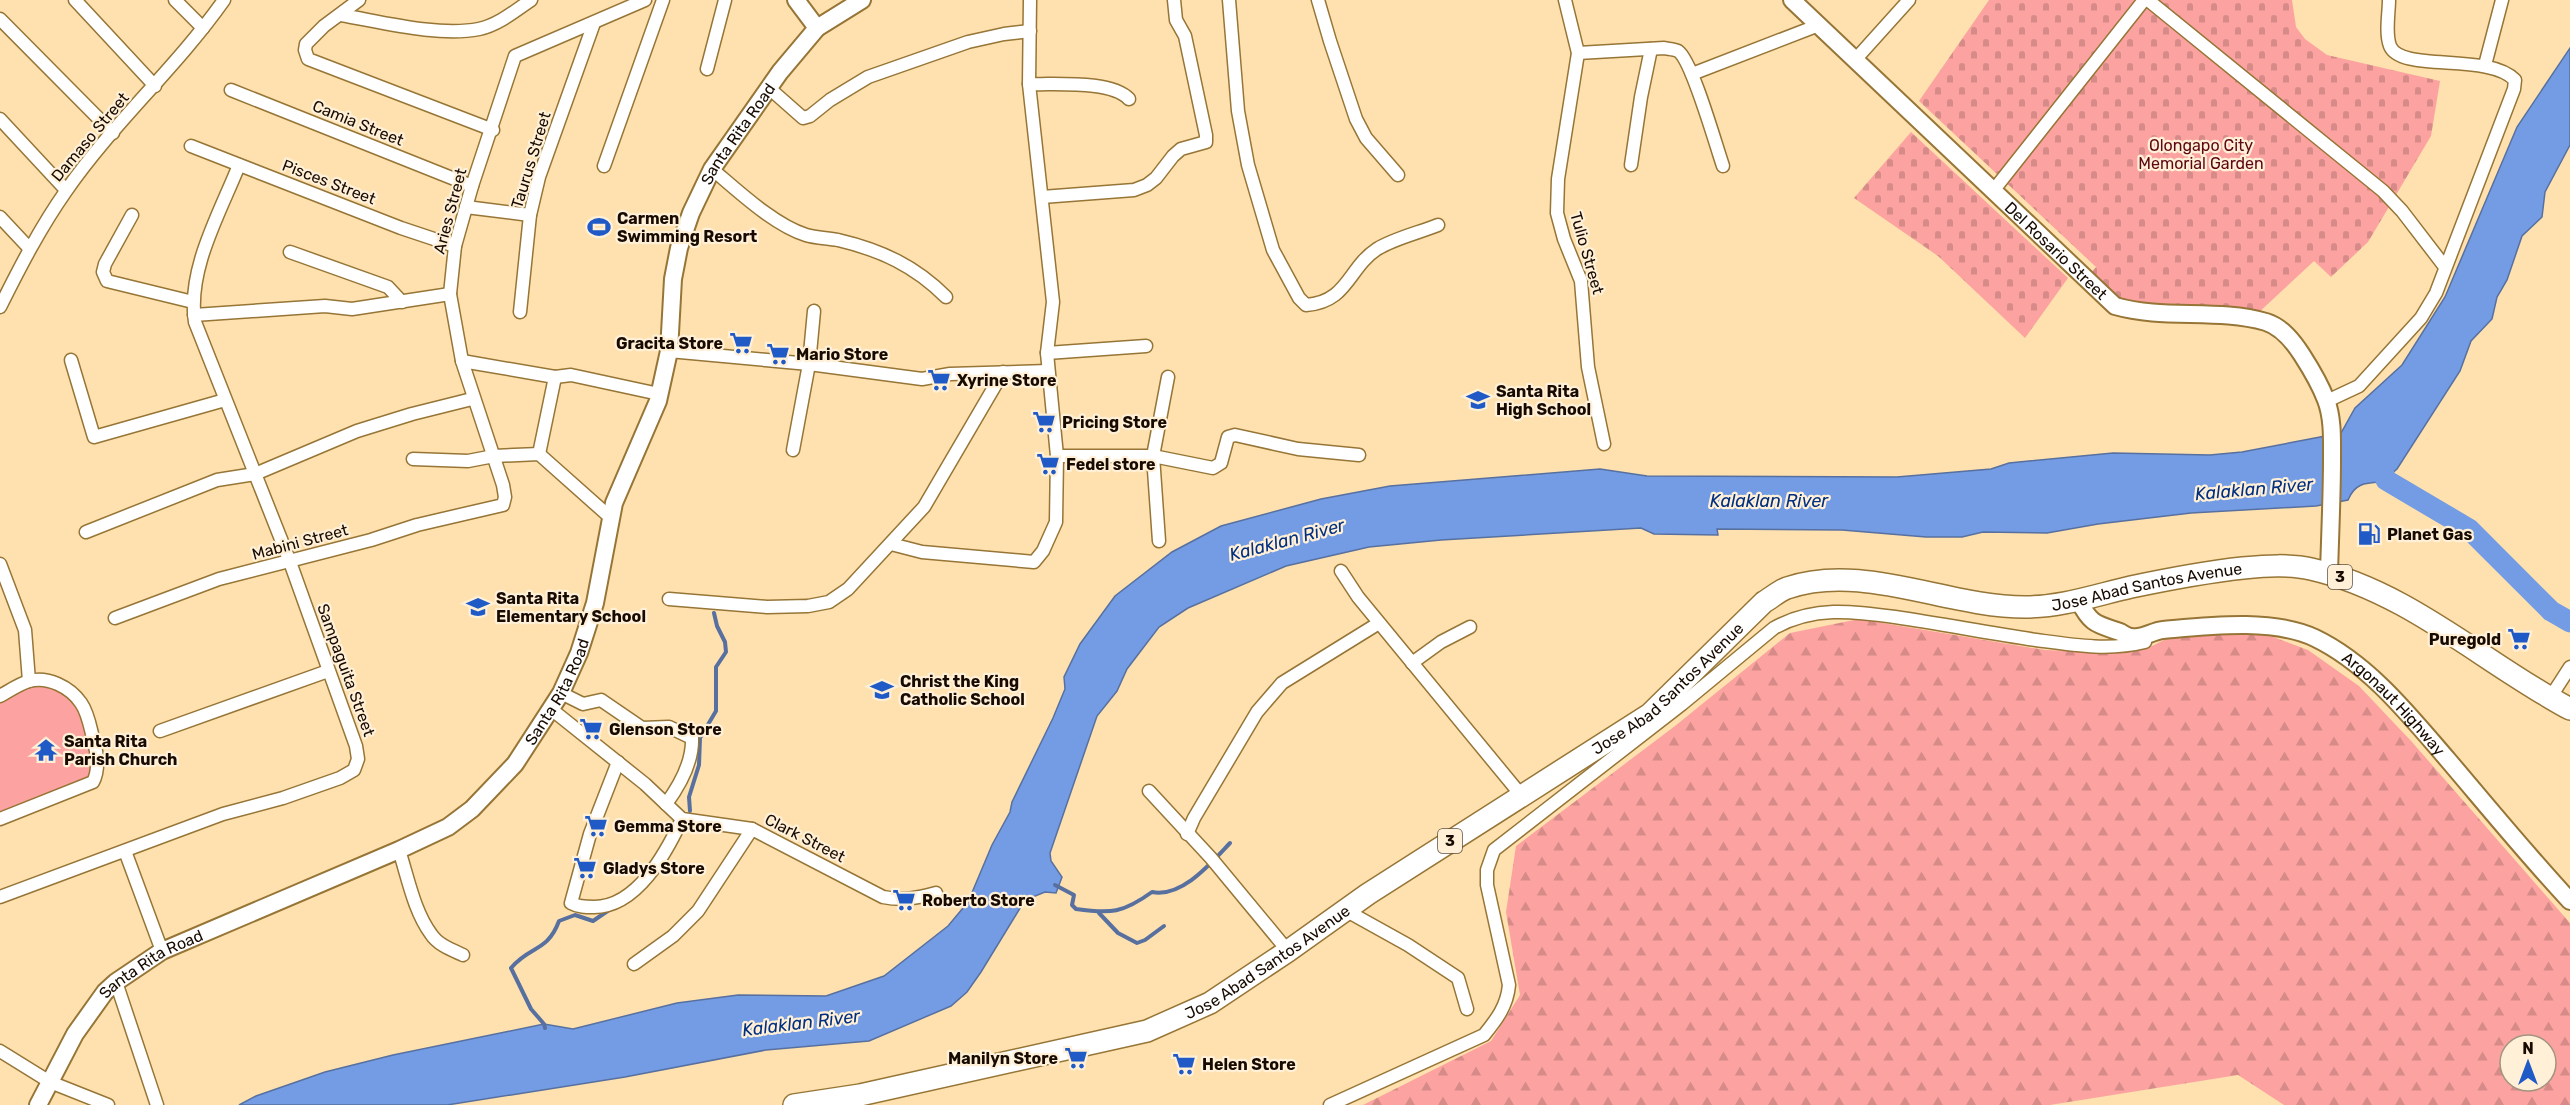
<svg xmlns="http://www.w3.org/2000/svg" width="2570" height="1105" font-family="Rubik,sans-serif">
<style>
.forest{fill:url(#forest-firs);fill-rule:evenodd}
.cemetery{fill:url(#cemetery-stones)}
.green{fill:#fca3a1}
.water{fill:#739ce4;stroke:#5770a0;stroke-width:1.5}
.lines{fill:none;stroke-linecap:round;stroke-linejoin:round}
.stream{stroke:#5770a0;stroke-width:4}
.river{stroke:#739ce4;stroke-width:21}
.street-casing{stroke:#967536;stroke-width:15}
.secondary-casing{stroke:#967536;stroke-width:20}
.highway-casing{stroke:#967536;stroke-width:24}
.street{stroke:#fff;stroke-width:12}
.secondary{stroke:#fff;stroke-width:16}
.highway{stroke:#fff;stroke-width:21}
.labels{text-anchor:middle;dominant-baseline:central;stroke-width:4.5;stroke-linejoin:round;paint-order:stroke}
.shield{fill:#fff0d7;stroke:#5d4f40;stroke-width:1.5}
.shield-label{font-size:15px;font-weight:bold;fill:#170a00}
.street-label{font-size:16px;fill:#170a00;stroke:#fff0d7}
.park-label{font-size:16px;fill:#5d0613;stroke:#fff0d7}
.poi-label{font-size:16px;font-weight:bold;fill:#170a00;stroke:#fff0d7;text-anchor:start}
.water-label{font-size:18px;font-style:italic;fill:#012f81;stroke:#fff0d7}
</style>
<defs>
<pattern id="forest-firs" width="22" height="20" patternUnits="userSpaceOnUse" patternTransform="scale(1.5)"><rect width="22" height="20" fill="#fca3a1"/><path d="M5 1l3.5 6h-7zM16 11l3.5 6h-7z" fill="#d78b89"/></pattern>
<pattern id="cemetery-stones" width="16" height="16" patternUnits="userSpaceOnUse" patternTransform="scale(1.5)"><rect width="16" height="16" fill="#fca3a1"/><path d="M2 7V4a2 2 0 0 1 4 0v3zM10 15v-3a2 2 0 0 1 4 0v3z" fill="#d78b89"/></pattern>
</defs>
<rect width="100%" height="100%" fill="#fee1ae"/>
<path class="forest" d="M1859 619 2045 650 2125 653 2152 646 2176 634 2260 632 2308 650 2359 686 2412 742 2570 923V1105H2284L2238 1075 2050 1105H1363L1491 1041 1520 995 1506 912 1516 846 1675 726 1790 633ZM2510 1045H2546V1081H2510Z"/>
<g class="cemetery">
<path d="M1989 0H2292L2296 27 2305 39 2327 55 2440 81 2431 136 2368 242 2331 277 2314 261 2256 315 2123 306 2091 273 2096 267 1919 101Z"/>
<path d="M1911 132 2068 278 2025 338 1938 256 1854 198Z"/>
</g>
<path class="green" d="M45 680 81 702 97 775 0 819V696Z"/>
<path class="water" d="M2570 48V145L2545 192 2542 217 2522 236 2507 280 2497 297 2492 319 2471 341 2460 371 2397 469 2382 482C2365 483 2355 483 2348 500L2316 506 2191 513 2098 524 2047 533 1983 532 1962 537H1926L1842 530 1717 529 1718 535 1654 534 1641 528 1441 540 1369 547 1286 566 1188 608 1159 627 1127 669 1117 691 1097 716 1050 853 1051 861 1062 877 1056 893 1045 892 1025 900 981 972 967 992 951 1006 869 1041 766 1050 625 1077 447 1105H239L256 1096 325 1072 393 1055 544 1024 573 1029 677 1003 738 995 826 996 884 976 948 926 968 902 992 845 1010 812 1012 802 1053 718 1065 689 1064 677 1080 644 1115 596 1172 552 1221 526 1321 499 1390 486 1600 469 1647 476 1897 477 1991 469 2009 463 2113 453 2210 455 2242 452 2341 433 2355 408 2402 365 2445 297 2517 127Z"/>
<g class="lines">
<g class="stream">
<path d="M690 811 689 797 699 765 700 738 716 711V667L726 652 725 642 717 626 714 613"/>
<path d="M1055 885 1074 895 1072 905 1076 909C1111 914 1123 913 1152 892 1182 898 1211 863 1230 843"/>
<path d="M1099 913 1118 933 1137 943 1145 940 1164 926"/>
<path d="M545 1028 544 1024 531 1009 511 968C530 945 547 953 559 921L575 915 593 921 612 908"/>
</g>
<path class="river" d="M2376 453 2386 480 2469 529 2551 611 2570 622"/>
<g class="street-casing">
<g id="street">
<path d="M75 0 155 86"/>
<path d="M175 0 203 28"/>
<path d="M359 0 324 26 306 44 305 50 308 59 493 130"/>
<path d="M1229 0 1238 111 1248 165 1273 250 1299 298 1306 305C1348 302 1348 268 1377 249 1395 238 1418 233 1438 225"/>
<path d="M1318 0 1330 41 1356 119 1366 138 1398 175"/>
<path d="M1565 0 1578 53 1558 179 1557 213 1564 239 1581 281 1588 367 1604 444"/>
<path d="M2148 0 2383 191 2402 211 2445 267"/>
<path d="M341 15C382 22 439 37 479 29 498 25 515 11 531 0"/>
<path d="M0 19 113 133"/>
<path d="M1578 53 1664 48C1668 49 1674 49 1678 51 1692 60 1716 146 1723 166"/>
<path d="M1855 60 1909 0"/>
<path d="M2485 65 2502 0"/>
<path d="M707 69 725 0"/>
<path d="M1692 74 1819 25"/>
<path d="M1029 84C1056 85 1111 80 1129 99"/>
<path d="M769 88 803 118 810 116 830 100 868 77 968 42 1004 34 1030 31"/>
<path d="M231 90 472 186"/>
<path d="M0 119 66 190"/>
<path d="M191 146 401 228 455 246"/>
<path d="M1631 165 1641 97 1651 49"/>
<path d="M604 166 663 0"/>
<path d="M712 169C738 191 774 225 806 235 816 238 828 238 838 240 881 250 915 266 946 297"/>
<path d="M1993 191 2144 0"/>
<path d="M1042 197 1134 190 1147 185 1156 178 1173 156 1181 149 1206 142V135L1185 36 1176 20 1174 0"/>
<path d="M466 207 530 215"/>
<path d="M132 215 105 264 103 272 107 281 193 302"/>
<path d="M0 217 29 248"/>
<path d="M290 252 388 287 402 302"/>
<path d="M0 307C20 267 40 228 66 191 113 123 176 68 224 0"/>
<path d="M520 312 530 215 539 177 594 23"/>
<path d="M194 315 325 306 352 309 450 294"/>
<path d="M669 351 809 364 922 379 950 374 1048 371"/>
<path d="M1047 353 1146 346"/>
<path d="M71 360 94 437 225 400"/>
<path d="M462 361 555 377 539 454"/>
<path d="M555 377 571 375 659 394"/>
<path d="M2327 401 2359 386 2421 318 2436 293 2514 89 2515 80C2488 52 2401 73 2390 46 2385 33 2389 13 2389 0"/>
<path d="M793 450 809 364 814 311"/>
<path d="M1057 456H1153L1213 468 1221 463 1228 437 1235 435 1298 449 1359 455"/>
<path d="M413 459 468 461 494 456 539 454 611 518"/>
<path d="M86 532 217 480 255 474 357 431 412 414 472 399"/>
<path d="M1159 541 1153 456 1168 377"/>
<path d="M891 544 922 552 1034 562 1043 551 1056 522 1057 456 1047 353 1053 302 1029 84 1030 0"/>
<path d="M0 564 25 630 29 681"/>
<path d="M1341 571 1358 597 1521 795"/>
<path d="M669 599 767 607 808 606 829 602 848 589 924 507 1003 372"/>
<path d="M115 618 219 579 371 540 417 525 503 505 505 497 503 485 462 361 450 294 455 246 472 186 515 56 645 0"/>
<path d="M1412 663 1441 642 1470 627"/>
<path d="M561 693 583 704 601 700 642 728 669 727 692 738C693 762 680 785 666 804"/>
<path d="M0 696C9 691 19 684 29 681 48 676 70 687 81 703 88 713 90 726 93 738 97 752 100 769 93 782L0 819"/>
<path d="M2550 698 2570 667"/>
<path d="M551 709 645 784 682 819 752 829 883 897C903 901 917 898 936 893"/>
<path d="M160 731 328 671"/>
<path d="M618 762 590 834 571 903C578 907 586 907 594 907 637 907 666 853 682 819"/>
<path d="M1149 791 1211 858 1288 951"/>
<path d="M1187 834 1194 818 1257 712 1282 683 1379 623"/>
<path d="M399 850C408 878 414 911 431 934 438 945 452 950 463 955"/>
<path d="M125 851 162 951"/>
<path d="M0 897 223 814 283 798 340 778 354 770 358 759 356 746 290 562 195 322C187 269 220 213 239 165"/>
<path d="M1345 910 1408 945 1458 978 1467 1009"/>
<path d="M634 964 673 936 698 911 752 829"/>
<path d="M116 982 157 1105"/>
<path d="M0 1051 50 1082 108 1105"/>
<path d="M1330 1105 1484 1035C1497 1019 1507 1006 1509 985L1487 885V870L1494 850 1682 704 1774 628C1813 606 1852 611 1895 617 1942 624 1989 633 2036 640 2073 645 2109 651 2145 642"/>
</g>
</g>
<g class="secondary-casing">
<g id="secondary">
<path d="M796 0 817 28"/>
<path id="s1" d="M1792 0 2115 306C2164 320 2217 308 2266 322 2282 327 2293 341 2302 355 2311 369 2320 384 2326 400 2333 418 2332 440 2332 459 2332 497 2330 535 2329 574"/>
<path id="s2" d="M2079 601C2091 625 2097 624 2120 632 2124 634 2128 637 2132 637 2143 639 2152 631 2163 630 2208 626 2273 618 2315 638 2369 664 2410 716 2448 760 2488 807 2528 856 2570 901"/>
<path id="s3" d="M38 1105 75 1034 105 992 116 982 162 951 399 850 448 827 472 809 515 764 561 693 579 653 595 603 614 503 658 401 669 351 673 279 679 248 691 213 712 169 780 72 817 28 862 0"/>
</g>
</g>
<g class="highway-casing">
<g id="highway">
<path id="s4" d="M794 1105 860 1095 1147 1031 1210 1003 1288 951 1368 894 1650 714 1764 602C1771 598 1779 591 1787 588 1862 562 1947 607 2025 607 2062 607 2096 595 2131 587 2169 579 2206 572 2243 568 2265 566 2290 564 2311 569 2408 591 2484 663 2570 709"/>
</g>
</g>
<use href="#street" class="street"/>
<use href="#secondary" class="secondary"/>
<use href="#highway" class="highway"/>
</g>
<defs>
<g id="stadium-bare" transform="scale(1.8)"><path d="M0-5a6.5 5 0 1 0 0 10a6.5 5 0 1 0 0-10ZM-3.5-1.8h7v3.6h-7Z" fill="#1f5ac6" stroke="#fff0d7" stroke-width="2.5" paint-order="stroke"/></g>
<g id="supermarket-bare" transform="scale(1.8)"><path d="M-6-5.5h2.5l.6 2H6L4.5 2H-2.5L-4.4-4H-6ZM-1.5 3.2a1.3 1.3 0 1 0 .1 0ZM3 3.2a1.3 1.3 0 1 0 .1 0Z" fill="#1f5ac6" stroke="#fff0d7" stroke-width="2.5" paint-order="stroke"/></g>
<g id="school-bare" transform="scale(1.8)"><path d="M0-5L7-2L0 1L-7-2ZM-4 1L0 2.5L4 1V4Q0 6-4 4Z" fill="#1f5ac6" stroke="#fff0d7" stroke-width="2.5" paint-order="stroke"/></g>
<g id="fuel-bare" transform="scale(1.8)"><path d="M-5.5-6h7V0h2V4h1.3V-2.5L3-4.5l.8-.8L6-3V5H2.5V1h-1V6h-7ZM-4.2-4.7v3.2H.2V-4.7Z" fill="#1f5ac6" stroke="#fff0d7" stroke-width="2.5" paint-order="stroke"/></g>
<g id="temple-bare" transform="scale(1.8)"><path d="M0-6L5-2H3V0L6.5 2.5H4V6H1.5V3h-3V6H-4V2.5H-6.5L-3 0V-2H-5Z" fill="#1f5ac6" stroke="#fff0d7" stroke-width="2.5" paint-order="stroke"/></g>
</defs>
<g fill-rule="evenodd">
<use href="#stadium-bare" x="599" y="227"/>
<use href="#supermarket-bare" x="741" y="343"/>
<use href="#supermarket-bare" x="778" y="354"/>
<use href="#supermarket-bare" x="939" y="380"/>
<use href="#school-bare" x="1478" y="400"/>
<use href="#supermarket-bare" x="1044" y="422"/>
<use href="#supermarket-bare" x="1048" y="464"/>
<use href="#fuel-bare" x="2369" y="534"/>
<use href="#school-bare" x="478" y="607"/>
<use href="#supermarket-bare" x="2519" y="639"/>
<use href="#school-bare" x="882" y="690"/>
<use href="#supermarket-bare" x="591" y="729"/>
<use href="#temple-bare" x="46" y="750"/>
<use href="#supermarket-bare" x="596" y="826"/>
<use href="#supermarket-bare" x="585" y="868"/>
<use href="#supermarket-bare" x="904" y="900"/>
<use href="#supermarket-bare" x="1076" y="1058"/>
<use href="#supermarket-bare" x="1184" y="1064"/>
</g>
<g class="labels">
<g class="shield">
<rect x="2328" y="565" width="24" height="24" rx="4.5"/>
<rect x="1438" y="829" width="24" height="24" rx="4.5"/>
</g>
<g class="shield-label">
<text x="2340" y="577">3</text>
<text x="1450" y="841">3</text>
</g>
<g class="street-label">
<text transform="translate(358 123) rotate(22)">Camia Street</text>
<text stroke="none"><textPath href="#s3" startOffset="1284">Santa Rita Road</textPath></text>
<text transform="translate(90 137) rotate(-50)">Damaso Street</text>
<text transform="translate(531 160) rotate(-73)">Taurus Street</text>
<text transform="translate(329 182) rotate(21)">Pisces Street</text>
<text transform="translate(450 211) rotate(-75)">Aries Street</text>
<text stroke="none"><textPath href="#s1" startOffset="364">Del Rosario Street</textPath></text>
<text transform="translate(1587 253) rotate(74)">Tulio Street</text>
<text transform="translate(300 542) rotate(-15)">Mabini Street</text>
<text stroke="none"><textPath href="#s4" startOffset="1508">Jose Abad Santos Avenue</textPath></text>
<text transform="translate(346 670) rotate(70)">Sampaguita Street</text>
<text stroke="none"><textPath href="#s4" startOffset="986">Jose Abad Santos Avenue</textPath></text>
<text stroke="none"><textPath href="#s3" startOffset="690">Santa Rita Road</textPath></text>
<text stroke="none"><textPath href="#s2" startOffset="356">Argonaut Highway</textPath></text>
<text transform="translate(805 838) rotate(27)">Clark Street</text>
<text stroke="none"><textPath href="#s4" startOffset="500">Jose Abad Santos Avenue</textPath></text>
<text stroke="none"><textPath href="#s3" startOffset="186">Santa Rita Road</textPath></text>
</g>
<g class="park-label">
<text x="2201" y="145">Olongapo City<tspan x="2201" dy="18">Memorial Garden</tspan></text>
</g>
<g class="poi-label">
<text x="617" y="218">Carmen<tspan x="617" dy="18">Swimming Resort</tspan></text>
<text x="723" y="343" text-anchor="end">Gracita Store</text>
<text x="796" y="354">Mario Store</text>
<text x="957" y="380">Xyrine Store</text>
<text x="1496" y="391">Santa Rita<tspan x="1496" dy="18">High School</tspan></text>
<text x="1062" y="422">Pricing Store</text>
<text x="1066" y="464">Fedel store</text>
<text x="2387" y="534">Planet Gas</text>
<text x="496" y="598">Santa Rita<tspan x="496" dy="18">Elementary School</tspan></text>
<text x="2501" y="639" text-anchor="end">Puregold</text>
<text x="900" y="681">Christ the King<tspan x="900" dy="18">Catholic School</tspan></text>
<text x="609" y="729">Glenson Store</text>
<text x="64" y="741">Santa Rita<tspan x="64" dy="18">Parish Church</tspan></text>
<text x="614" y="826">Gemma Store</text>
<text x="603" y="868">Gladys Store</text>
<text x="922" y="900">Roberto Store</text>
<text x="1058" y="1058" text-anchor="end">Manilyn Store</text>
<text x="1202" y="1064">Helen Store</text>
</g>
<g class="water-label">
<text transform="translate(2254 489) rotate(-5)">Kalaklan River</text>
<text x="1769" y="501">Kalaklan River</text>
<text transform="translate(1287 540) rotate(-15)">Kalaklan River</text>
<text transform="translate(801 1023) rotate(-7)">Kalaklan River</text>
</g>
</g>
<g transform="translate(2528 1063)"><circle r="28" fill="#fff0d7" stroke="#a29481" stroke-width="1.5"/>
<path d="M0-4.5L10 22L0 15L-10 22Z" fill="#1f5ac6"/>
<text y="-9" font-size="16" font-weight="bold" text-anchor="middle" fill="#170a00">N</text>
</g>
</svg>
